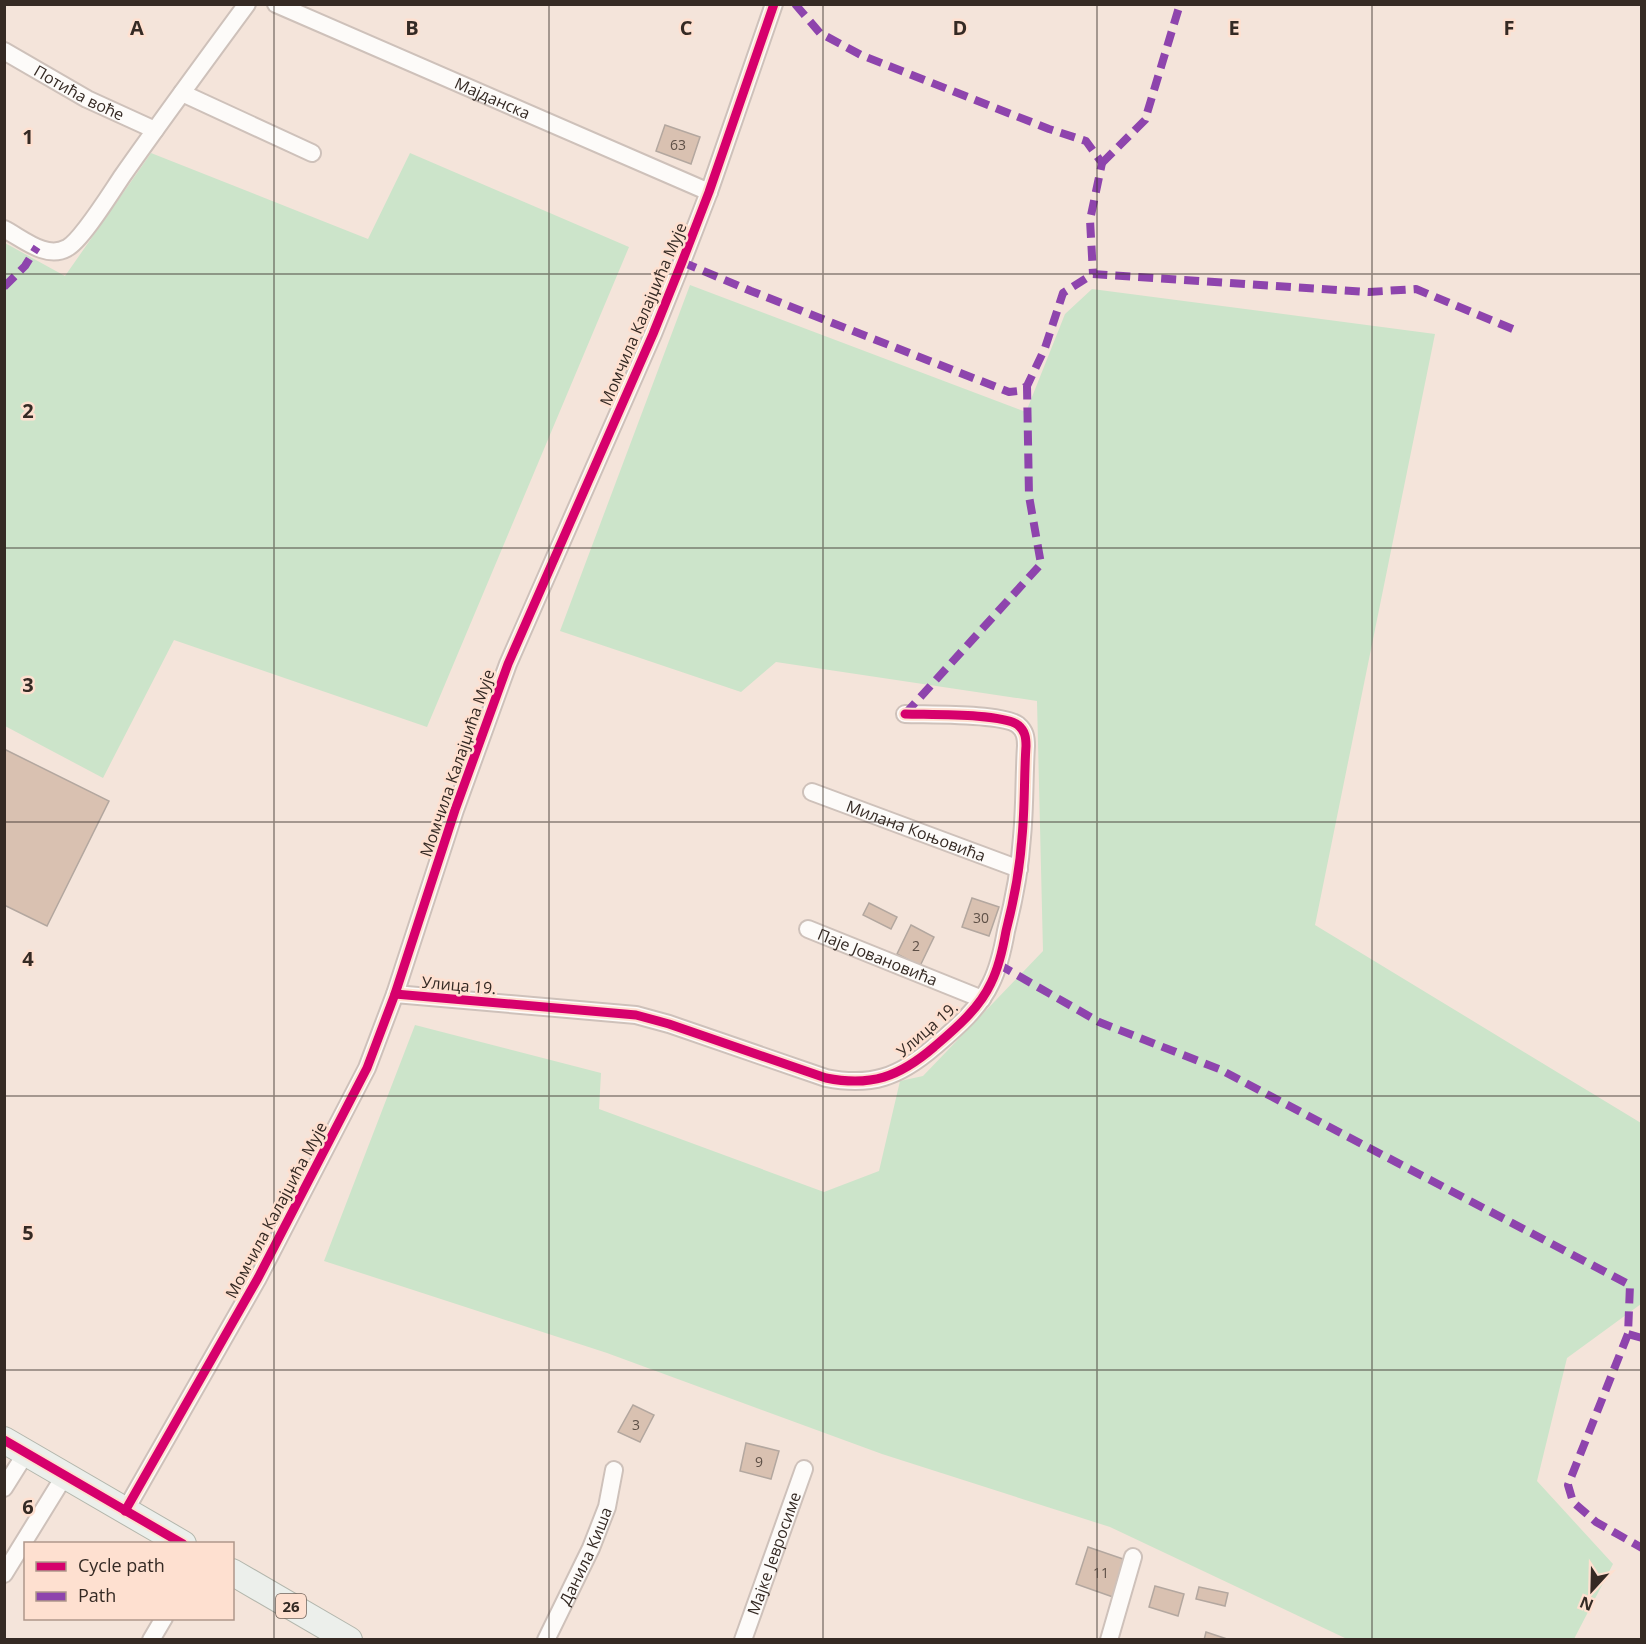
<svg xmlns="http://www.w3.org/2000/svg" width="1646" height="1644" font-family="'Open Sans',sans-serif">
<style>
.green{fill:#cce4ca}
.building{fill:#d9c1b1;stroke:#b3a79f;stroke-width:1.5}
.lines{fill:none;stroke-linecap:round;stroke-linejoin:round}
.street-casing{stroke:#cec1ba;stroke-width:20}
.primary-casing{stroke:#b3b6ac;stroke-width:28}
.street{stroke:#fdfbf9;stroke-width:16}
.primary{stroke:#ecefeb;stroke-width:26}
.quiet{stroke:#8e44ad;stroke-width:8;stroke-dasharray:15 8;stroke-linecap:butt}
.cycleway-casing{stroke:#fee0d0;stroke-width:13}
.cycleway{stroke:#d6006c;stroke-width:9}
.grid{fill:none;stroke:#352a24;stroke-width:1.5;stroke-opacity:0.55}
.labels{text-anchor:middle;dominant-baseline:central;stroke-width:5;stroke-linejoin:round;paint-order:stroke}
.number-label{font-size:14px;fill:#5e5047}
.shield{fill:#fee0d0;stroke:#716158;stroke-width:1.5}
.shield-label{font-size:15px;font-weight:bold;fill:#352a24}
.street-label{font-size:16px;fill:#352a24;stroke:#fee0d0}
.grid-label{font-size:20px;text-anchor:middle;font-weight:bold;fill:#352a24;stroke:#fee0d0;stroke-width:5;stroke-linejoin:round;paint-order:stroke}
</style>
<rect width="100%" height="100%" fill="#f4e4da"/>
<g class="green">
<path d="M151 153 368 239 410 153 629 247 427 727 174 640 103 778 5 726V243L65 276Z"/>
<path d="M690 285 1026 412 1065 314 1092 289 1435 334 1315 925 1641 1123V1304L1567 1358 1537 1481 1613 1564 1574 1639H1347L1110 1527 882 1454 607 1353 324 1261 415 1025 601 1073 599 1109 824 1192 879 1171 900 1081 923 1076 1043 951 1037 701 776 662 741 692 560 631Z"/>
</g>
<g class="building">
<path d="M665 125 700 137 691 164 656 151Z"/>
<path d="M4 749 109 801 47 926 4 905Z"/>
<path d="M972 898 999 907 989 936 962 927Z"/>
<path d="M869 903 897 917 891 929 863 915Z"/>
<path d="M911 925 934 937 920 966 897 954Z"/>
<path d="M633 1405 654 1415 640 1442 618 1432Z"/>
<path d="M746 1443 779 1451 771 1479 740 1471Z"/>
<path d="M1088 1547 1126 1560 1113 1597 1076 1584Z"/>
<path d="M1155 1586 1184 1594 1178 1616 1149 1607Z"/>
<path d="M1199 1587 1228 1593 1225 1606 1196 1599Z"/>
<path d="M1206 1632 1230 1640H1204Z"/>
</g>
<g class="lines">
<g class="street-casing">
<g id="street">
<path id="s1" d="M276 4 709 192"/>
<path id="s2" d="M4 51 87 99 155 130"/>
<path d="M182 93 312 153"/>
<path d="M4 229C22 238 46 260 67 248 82 240 112 191 123 175 163 118 205 61 247 4"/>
<path id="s3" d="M812 792 1019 869"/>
<path id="s4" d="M808 929 982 999"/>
<path d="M395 994 636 1015 669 1024 826 1078C871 1087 899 1077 934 1047 955 1029 979 1009 991 983 999 967 1003 948 1006 931 1014 900 1020 868 1022 837 1025 806 1024 776 1026 746 1026 737 1025 731 1018 725 1002 713 928 715 905 714"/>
<path d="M4 1488 26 1453"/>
<path d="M125 1511 258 1278 367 1068 395 994 455 810 508 664 653 334 682 262 709 192 774 4"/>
<path d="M4 1574 65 1475"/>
<path d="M151 1640 164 1618"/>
<path id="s5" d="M546 1640 591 1548 607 1507 614 1470"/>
<path id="s6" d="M743 1640 804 1469"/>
<path d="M1109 1640 1133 1557"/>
</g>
</g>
<g class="primary-casing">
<g id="primary">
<path d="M4 1440 183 1544"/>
<path d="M232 1572 349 1640"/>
</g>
</g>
<use href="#street" class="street"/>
<use href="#primary" class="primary"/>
<g class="quiet">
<path d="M795 4 820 33 861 55 1049 129 1086 141 1102 163 1090 220 1093 274"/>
<path d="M1102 163 1145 120 1180 4"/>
<path d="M682 262 751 291 1009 392 1018 391 1027 386 1045 348 1063 293 1093 274 1369 292 1416 289 1515 330"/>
<path d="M4 287 25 266 37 247"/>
<path d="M905 714 1041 564 1029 496 1027 386"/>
<path d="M998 964 1099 1022 1219 1069 1630 1285 1628 1334 1642 1338"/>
<path d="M1628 1334 1568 1485 1573 1502 1596 1522 1642 1548"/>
</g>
<g class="cycleway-casing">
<g id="cycleway">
<path d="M395 994 636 1015 669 1024 826 1078C871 1087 899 1077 934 1047 955 1029 979 1009 991 983 999 967 1003 948 1006 931 1014 900 1020 868 1022 837 1025 806 1024 776 1026 746 1026 737 1025 731 1018 725 1002 713 928 715 905 714"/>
<path d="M4 1440 183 1544"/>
<path d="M125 1511 258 1278 367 1068 395 994 455 810 508 664 653 334 682 262 709 192 774 4"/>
</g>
</g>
<use href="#cycleway" class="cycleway"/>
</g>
<path class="grid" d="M274 4V1640M549 4V1640M823 4V1640M1097 4V1640M1372 4V1640M4 274H1642M4 548H1642M4 822H1642M4 1096H1642M4 1370H1642"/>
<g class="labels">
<g class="number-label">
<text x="678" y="144">63</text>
<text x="981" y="917">30</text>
<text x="916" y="945">2</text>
<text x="636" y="1424">3</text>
<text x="759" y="1461">9</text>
<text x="1101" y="1572">11</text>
</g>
<rect class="shield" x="276" y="1594" width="30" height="24" rx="4.5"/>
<g class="shield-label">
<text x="291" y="1606">26</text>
</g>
<g class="street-label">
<text stroke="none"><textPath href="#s2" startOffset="86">Потића воће</textPath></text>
<text stroke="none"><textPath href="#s1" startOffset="236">Мајданска</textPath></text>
<text transform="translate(643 314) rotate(-67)">Момчила Калајџића Мује</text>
<text transform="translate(457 763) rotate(-71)">Момчила Калајџића Мује</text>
<text stroke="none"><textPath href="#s3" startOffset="111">Милана Коњовића</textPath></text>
<text stroke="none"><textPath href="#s4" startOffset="75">Паје Јовановића</textPath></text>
<text transform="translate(459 985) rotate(5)">Улица 19.</text>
<text transform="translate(927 1029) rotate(-41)">Улица 19.</text>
<text transform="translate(276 1210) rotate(-62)">Момчила Калајџића Мује</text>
<text stroke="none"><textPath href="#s6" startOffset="92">Мајке Јевросиме</textPath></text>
<text stroke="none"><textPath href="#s5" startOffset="93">Данила Киша</textPath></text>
</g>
</g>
<g class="grid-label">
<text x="137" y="35">A</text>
<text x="412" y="35">B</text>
<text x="686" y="35">C</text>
<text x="960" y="35">D</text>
<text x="1234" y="35">E</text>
<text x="1509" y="35">F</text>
<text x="28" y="144">1</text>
<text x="28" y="418">2</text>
<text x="28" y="692">3</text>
<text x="28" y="966">4</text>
<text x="28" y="1240">5</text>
<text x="28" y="1514">6</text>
</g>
<rect width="1646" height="1644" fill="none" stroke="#352a24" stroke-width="12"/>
<rect x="24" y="1542" width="210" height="78" fill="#fee0d0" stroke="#ae978b" stroke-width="1.5"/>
<rect x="36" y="1562" width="30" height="9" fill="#d6006c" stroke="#ae978b" stroke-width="1.5"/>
<text x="78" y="1572" font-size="18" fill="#352a24">Cycle path</text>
<rect x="36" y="1592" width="30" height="9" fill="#8e44ad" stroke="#ae978b" stroke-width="1.5"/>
<text x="78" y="1602" font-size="18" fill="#352a24">Path</text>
<g transform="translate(1592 1590) rotate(202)" stroke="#fee0d0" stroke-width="4.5" paint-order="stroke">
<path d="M0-4.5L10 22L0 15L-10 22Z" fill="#352a24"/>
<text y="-9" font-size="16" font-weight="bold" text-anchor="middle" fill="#352a24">N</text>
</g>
</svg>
